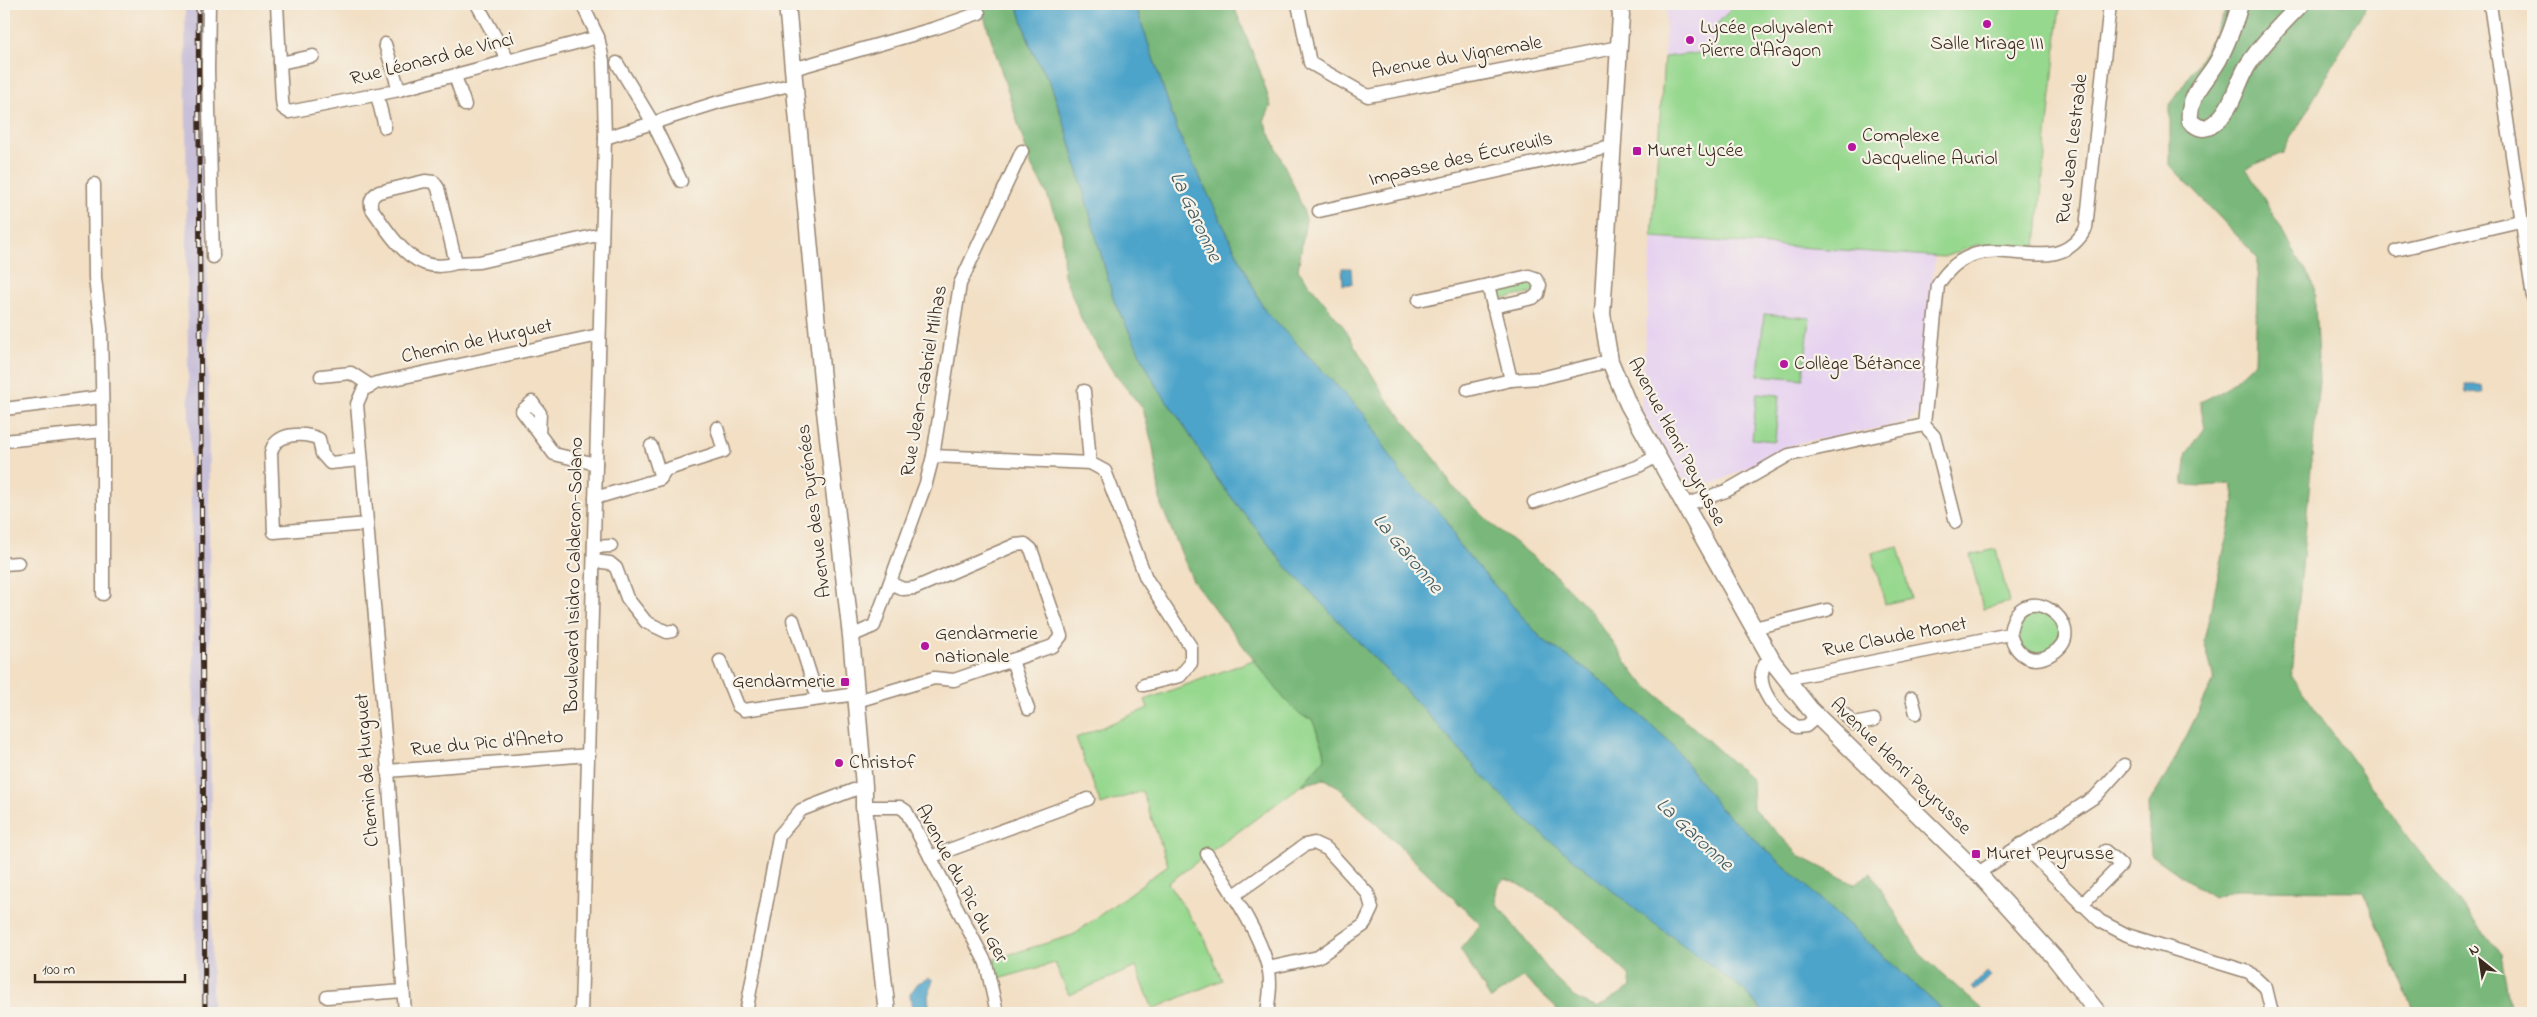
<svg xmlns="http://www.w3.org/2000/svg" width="2537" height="1017" font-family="'Indie Flower',sans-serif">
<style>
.built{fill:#e6d2f0}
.industrial{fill:#c8bfd8}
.green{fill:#97d88f;stroke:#698156}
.forest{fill:#79b87a;stroke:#5a714c;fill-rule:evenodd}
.water{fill:#4da4ca;stroke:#446774}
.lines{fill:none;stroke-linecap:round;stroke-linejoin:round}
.street-casing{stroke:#968471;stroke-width:15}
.secondary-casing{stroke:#968471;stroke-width:19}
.street{stroke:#fff;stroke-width:12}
.secondary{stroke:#fff;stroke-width:16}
.rail-casing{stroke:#3b2a1e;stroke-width:5}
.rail{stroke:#f7f3e8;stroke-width:3;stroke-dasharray:9;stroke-linecap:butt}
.poi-dot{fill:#b5179e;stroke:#f7f3e8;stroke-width:2}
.labels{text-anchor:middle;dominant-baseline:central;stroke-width:4.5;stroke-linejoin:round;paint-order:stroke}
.poi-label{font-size:20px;fill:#3b2a1e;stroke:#f7f3e8;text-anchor:start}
.street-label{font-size:20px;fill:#3b2a1e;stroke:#f7f3e8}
.water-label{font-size:21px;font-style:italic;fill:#425b63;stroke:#f7f3e8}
</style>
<rect width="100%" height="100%" fill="#f7f3e8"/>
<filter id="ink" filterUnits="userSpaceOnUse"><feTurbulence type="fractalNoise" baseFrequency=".02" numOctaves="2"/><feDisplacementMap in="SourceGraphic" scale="10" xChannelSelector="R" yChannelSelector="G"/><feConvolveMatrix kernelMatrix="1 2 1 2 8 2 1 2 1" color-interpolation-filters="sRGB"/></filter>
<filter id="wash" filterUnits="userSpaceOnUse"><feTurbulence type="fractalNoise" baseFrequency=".0096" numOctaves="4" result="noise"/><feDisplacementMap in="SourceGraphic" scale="20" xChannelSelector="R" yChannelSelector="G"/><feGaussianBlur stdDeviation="1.12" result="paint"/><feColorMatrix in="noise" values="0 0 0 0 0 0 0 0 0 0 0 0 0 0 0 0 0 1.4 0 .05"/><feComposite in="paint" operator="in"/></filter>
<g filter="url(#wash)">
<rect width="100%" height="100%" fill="#f2dfc4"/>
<g class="built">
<path d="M1667 4H1736L1713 28 1716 51 1664 57Z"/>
<path d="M1652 237 1935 256 1919 412 1915 418 1906 423 1799 443 1715 483 1696 484 1681 477 1673 467 1641 409Z"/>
</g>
<path class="industrial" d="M185 4H206L212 1013H196L193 597 188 370Z"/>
<g class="green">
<path d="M1736 4H2060L2036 246 1977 245 1944 257 1652 237 1664 57 1716 51 1713 28Z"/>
<path d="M1525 280 1535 284 1533 293 1501 299 1499 297 1500 287Z"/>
<path d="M1764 314 1810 318 1803 379 1758 375Z"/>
<path d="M1757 393 1779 395 1775 441 1752 439Z"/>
<path d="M1898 546 1911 598 1885 604 1872 553Z"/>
<path d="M1996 549 2009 602 1983 609 1970 555Z"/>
<path d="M2038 611 2052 615 2062 633 2045 656 2023 650C2015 632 2015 617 2038 611Z"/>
<path d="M1253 660 1300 715 1312 719 1324 749 1325 758 1302 785 1168 883 1205 939 1222 980 1153 1009 1136 967 1069 995 1055 963 998 979 991 960 1073 935 1168 865 1142 791 1101 805 1076 738 1148 708 1145 700Z"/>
</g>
<g class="forest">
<path d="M977 4H1017L1032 51 1050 82 1067 132 1114 301 1156 386 1181 421 1217 479 1284 564 1424 710 1489 783 1744 990 1764 1013H1559L1555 1006 1523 977 1491 999 1460 949 1481 925 1337 786 1325 779 1302 785 1325 758 1324 749 1312 719 1300 715 1285 700 1193 581 1161 505 1153 447 1143 409 1113 372 1083 323 1064 275 1062 234 1046 192 1031 165 984 16ZM1505 879 1517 883 1546 901 1589 937 1629 975 1631 987 1597 1008 1577 999 1553 976 1497 904C1495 893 1495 885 1505 879Z"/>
<path d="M1135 4H1233L1260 71 1271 106 1264 121 1297 193 1306 219 1298 270 1343 326 1386 398 1440 465 1451 485 1494 526 1551 571 1593 614 1636 676 1752 780 1753 808 1801 857 1854 884 1871 873 1920 954 1986 1013H1946L1718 806 1671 743 1595 675 1542 639 1458 544 1446 519 1401 474 1366 416 1265 311 1179 135Z"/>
<path d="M2229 4H2367L2283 153 2246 168 2314 285 2319 380 2292 677 2410 840 2501 954 2511 1013H2415L2363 891 2235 890 2213 898 2150 854 2148 804 2169 771 2214 680 2204 640 2235 500 2232 484 2203 486 2183 485 2187 453 2205 428 2200 402 2223 391 2255 362 2258 258 2170 165V105L2206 50Z"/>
</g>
<g class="water">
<path d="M1017 4H1135L1179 135 1265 311 1366 416 1401 474 1446 519 1458 544 1542 639 1595 675 1671 743 1718 806 1946 1013H1764L1744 990 1640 913 1537 830 1489 783 1424 710 1284 564 1217 479 1181 421 1156 386 1114 301 1067 132 1050 82 1032 51Z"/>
<path d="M1342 268H1351L1352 284 1343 285Z"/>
<path d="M2465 385H2482L2483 392 2466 393Z"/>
<path d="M1987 972 1991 976 1975 991 1972 987Z"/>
<path d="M929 978 933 980 928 996 930 1013H916L912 1009 910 994 918 983Z"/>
</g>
</g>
<g filter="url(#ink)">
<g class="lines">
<g class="street-casing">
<g id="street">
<path d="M209 4 208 70 213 257"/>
<path d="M277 4 282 100 283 108 289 112 399 90 598 37"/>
<path d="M477 4 508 60"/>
<path d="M1298 4 1310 63 1368 96 1619 47"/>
<path d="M2490 4 2533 298"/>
<path d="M385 44 399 90"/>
<path d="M280 63 313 56"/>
<path d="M617 63 653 123 681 181"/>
<path d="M793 69 936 28 979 13"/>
<path d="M455 76 465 105"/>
<path d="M377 95 385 127"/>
<path d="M605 138 719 102 794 84"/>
<path d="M94 184 95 278 101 329 103 431V594"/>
<path d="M1319 211 1611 146"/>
<path d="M2396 250 2520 221"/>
<path d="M456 263C414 277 393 238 372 209 369 202 371 196 379 192L425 181 434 182 438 188 456 263 479 262 602 234"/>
<path d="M1488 285 1529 276 1535 278 1540 285 1538 294 1533 298 1493 307"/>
<path d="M1419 300 1488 285 1511 380"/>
<path d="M321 376 351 373 371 386"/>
<path d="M1468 390 1511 380 1541 378 1610 361"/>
<path d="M1084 391 1090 463"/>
<path d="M4 409 101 397"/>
<path d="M1924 425 1938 285C1983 212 2051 291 2086 228L2110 4"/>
<path d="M1924 425 1934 436 1956 522"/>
<path d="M539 434 540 413 532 402 522 411 554 454 596 464"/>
<path d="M4 441 103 431"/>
<path d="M651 446 661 478"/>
<path d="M933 456 1090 463 1105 471 1146 578 1191 647V663L1180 676 1144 685"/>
<path d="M360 460 330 463 322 454 319 439C304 432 274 432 271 453L274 532 367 524"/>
<path d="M595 498 660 479 665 470 724 451 717 428"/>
<path d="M1534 502 1637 467 1657 456"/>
<path d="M1685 505 1726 491 1789 455 1924 425"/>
<path d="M594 547 611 546"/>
<path d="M594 561 610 563 616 568 627 598 646 622 667 632 672 631"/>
<path d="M4 564 18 563"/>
<path d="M793 620 818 699"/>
<path d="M1754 628 1827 610"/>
<path d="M851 636 874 626 926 483 933 456 960 284 1022 151"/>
<path d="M1012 660 1028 709"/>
<path d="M720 661 738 706 744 710 856 694"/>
<path d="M1773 662 1765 664C1752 687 1779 715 1797 727L1806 726 1813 720 1810 709"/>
<path d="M1786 679 2010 634C2016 656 2033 666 2053 653 2095 626 2017 571 2010 634"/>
<path d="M1912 698 1916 713"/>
<path d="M857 701 934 678 954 680 1053 646 1061 636 1031 549 1025 544 1015 545 915 588 903 589 890 583"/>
<path d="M1844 714 1854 724 1874 720"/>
<path d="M388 771 589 755"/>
<path d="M864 807H900L906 811 986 963 997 1013"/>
<path d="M2021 844 2100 921 2127 935 2249 972 2266 988 2272 1013"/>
<path d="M1207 854C1229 889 1257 927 1268 967 1272 981 1269 999 1267 1013"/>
<path d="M930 857 1088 799"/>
<path d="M1978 873 2096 796 2124 765"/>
<path d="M1233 896 1305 845 1314 843 1327 849 1368 894 1372 908 1364 925 1318 957 1268 968"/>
<path d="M2081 905 2121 865 2105 851"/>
<path d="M327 997 403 991"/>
<path d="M405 1013 388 771 357 404 363 390 376 383 599 335"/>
<path d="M581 1013 605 138 603 61 598 37 582 4"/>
<path d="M746 1013 779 836 801 810 864 786"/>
</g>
</g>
<g class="secondary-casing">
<g id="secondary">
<path d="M787 4 825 411 851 636 864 786V807L887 1013"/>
<path d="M1619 4 1621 15 1602 314 1610 361 1628 404 1773 662 1810 709 1978 873 2054 957 2098 1013"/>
<path d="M2240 4C2235 23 2228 41 2219 59 2208 80 2187 95 2190 121 2198 128 2204 131 2213 124 2232 112 2237 82 2248 65 2263 42 2283 23 2301 4"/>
</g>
</g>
<use href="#street" class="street"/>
<use href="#secondary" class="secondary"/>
<g class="rail-casing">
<path id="rail" d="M198 4 205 1013"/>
</g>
<use href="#rail" class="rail"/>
</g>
</g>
<g class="poi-dot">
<circle cx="1987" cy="24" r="5"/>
<circle cx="1690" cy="40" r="5"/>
<circle cx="1852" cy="147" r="5"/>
<rect x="1632" y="146" width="10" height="10" rx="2.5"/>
<circle cx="1784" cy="364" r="5"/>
<circle cx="925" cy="646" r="5"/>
<rect x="840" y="677" width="10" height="10" rx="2.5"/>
<circle cx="839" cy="763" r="5"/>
<rect x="1971" y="849" width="10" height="10" rx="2.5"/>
</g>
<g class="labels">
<g class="poi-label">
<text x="1700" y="28">Lycée polyvalent<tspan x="1700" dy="23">Pierre d'Aragon</tspan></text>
<text x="1987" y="44" text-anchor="middle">Salle Mirage III</text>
<text x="1862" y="136">Complexe<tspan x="1862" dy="23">Jacqueline Auriol</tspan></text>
<text x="1647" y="151">Muret Lycée</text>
<text x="1794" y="364">Collège Bétance</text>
<text x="935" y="634">Gendarmerie<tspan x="935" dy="23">nationale</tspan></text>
<text x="835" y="682" text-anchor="end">Gendarmerie</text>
<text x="849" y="763">Christof</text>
<text x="1986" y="854">Muret Peyrusse</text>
</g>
<g class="street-label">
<text transform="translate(1457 58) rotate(-10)">Avenue du Vignemale</text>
<text transform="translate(432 60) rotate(-14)">Rue Léonard de Vinci</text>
<text transform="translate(2073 149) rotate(-83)">Rue Jean Lestrade</text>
<text transform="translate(1461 160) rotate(-13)">Impasse des Écureuils</text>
<text transform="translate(477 342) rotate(-12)">Chemin de Hurguet</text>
<text transform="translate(925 381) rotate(-80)">Rue Jean-Gabriel Milhas</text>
<text transform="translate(1676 442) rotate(62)">Avenue Henri Peyrusse</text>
<text transform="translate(815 511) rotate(-97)">Avenue des Pyrénées</text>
<text transform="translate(575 575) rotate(-89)">Boulevard Isidro Calderon-Solano</text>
<text transform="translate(1895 638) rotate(-11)">Rue Claude Monet</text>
<text transform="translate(487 744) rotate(-5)">Rue du Pic d'Aneto</text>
<text transform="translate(1900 767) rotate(44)">Avenue Henri Peyrusse</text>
<text transform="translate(368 770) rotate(-94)">Chemin de Hurguet</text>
<text transform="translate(961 884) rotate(62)">Avenue du Pic du Ger</text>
</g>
<g class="water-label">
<text transform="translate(1195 217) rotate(65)">La Garonne</text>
<text transform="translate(1407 554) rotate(50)">La Garonne</text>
<text transform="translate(1694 835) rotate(43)">La Garonne</text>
</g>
</g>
<rect width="2537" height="1017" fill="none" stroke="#f7f3e8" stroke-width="20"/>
<g transform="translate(2480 960) rotate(330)" stroke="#f7f3e8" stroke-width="4" paint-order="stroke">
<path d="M0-4L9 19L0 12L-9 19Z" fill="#3b2a1e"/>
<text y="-8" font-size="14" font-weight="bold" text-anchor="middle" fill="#3b2a1e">N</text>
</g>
<path d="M35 974v8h150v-8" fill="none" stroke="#3b2a1e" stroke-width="2.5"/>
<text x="42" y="974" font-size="15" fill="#3b2a1e" stroke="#f7f3e8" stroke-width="4" paint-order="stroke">100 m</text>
</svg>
